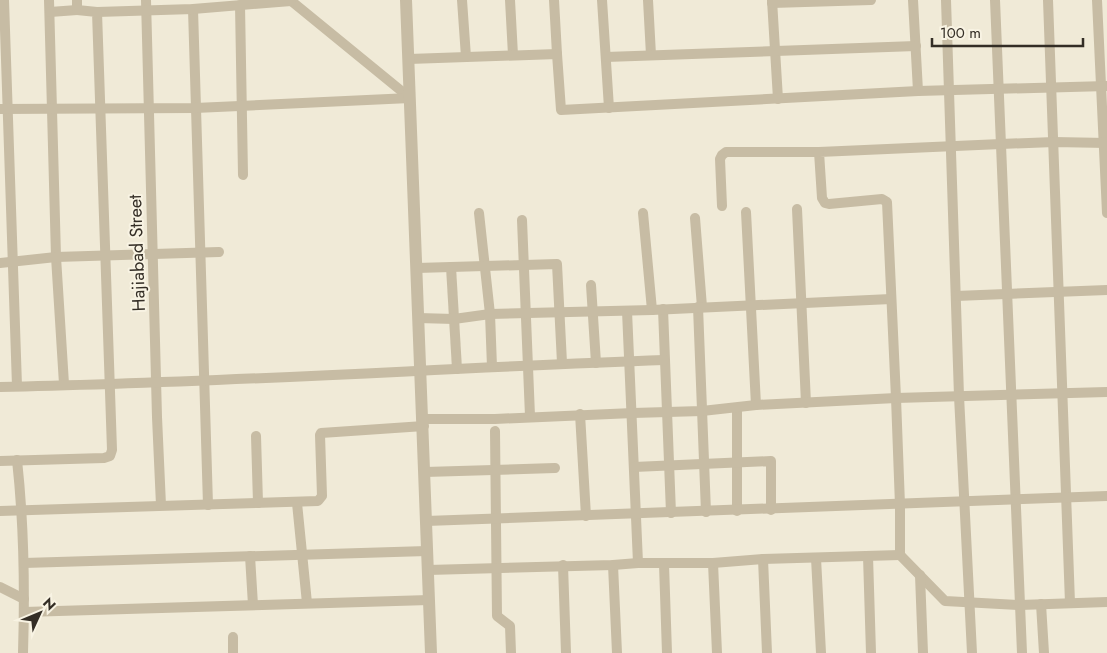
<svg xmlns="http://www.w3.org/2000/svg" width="1107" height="653" font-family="Jost,sans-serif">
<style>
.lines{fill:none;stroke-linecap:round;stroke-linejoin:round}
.minor{stroke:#c7bca4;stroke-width:10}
.tertiary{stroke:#c7bca4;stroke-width:12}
.labels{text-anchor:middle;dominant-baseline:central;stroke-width:4;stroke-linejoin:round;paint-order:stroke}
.street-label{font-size:18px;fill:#332d25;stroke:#f8f3e3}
</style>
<rect width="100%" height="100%" fill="#f0ead7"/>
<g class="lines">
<g class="minor">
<path d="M4 0 17 386"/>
<path d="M49 0 56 257 64 384"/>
<path d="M146 0 157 417 161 505"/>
<path d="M290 0 410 98"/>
<path d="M462 0 466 57"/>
<path d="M510 0 513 55"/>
<path d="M554 0 557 54"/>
<path d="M602 0 609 108"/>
<path d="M648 0 651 55"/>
<path d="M772 0 778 99"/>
<path d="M913 0 918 91"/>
<path d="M946 0 959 396 972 653"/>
<path d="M995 0 1022 653"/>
<path d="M1048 0 1070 603"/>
<path d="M1097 0 1107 213"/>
<path d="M772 3 871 0"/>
<path d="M240 5 243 175"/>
<path d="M193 9 208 505"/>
<path d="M50 12 77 10"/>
<path d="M97 12 193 9 291 1"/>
<path d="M606 57 916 46"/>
<path d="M409 59 557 54 561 110 918 91 1107 86"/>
<path d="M0 109 195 108 410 98"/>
<path d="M1107 143 1054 142 1001 144 819 152 822 198 825 203 829 204 882 199 887 202 896 398 900 505V555L945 601 1020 605 1107 602"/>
<path d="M722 206 720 159 722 155 726 152H819"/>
<path d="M797 209 806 403"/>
<path d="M746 212 756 405"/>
<path d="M479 213 490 314 492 367"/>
<path d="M643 213 652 310"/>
<path d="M695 218 702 307"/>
<path d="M522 220 530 416"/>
<path d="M0 263 56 257 219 252"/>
<path d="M451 267 457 369"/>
<path d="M417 268 557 264 562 363"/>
<path d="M591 285 596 363"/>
<path d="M956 296 1107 290"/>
<path d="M698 307 706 512"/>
<path d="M663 309 671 513"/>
<path d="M627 311 638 563"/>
<path d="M418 318 454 319 490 314 652 310 891 299"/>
<path d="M0 387C222 383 443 368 664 360"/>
<path d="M737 408V511"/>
<path d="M580 414 586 516"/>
<path d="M423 419H495L633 413 702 411 756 405 896 398 1107 392"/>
<path d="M495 431 497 616 510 626 511 653"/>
<path d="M256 436 258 503"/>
<path d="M17 460C24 524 25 588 23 653"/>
<path d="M0 461 104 458 110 456 112 450 97 12 77 10V0"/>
<path d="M634 467 771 461V510"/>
<path d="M425 472 555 468"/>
<path d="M297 503 307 603"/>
<path d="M0 511 318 501 322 496 320 435 321 433 424 426"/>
<path d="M426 521 1107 496"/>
<path d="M250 556 253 605"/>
<path d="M868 556 871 653"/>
<path d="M816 558 821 653"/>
<path d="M763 559 767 653"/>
<path d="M24 563 427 551"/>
<path d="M713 563 717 653"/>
<path d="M664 564 667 653"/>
<path d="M563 565 566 653"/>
<path d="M613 565 617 653"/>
<path d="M428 570 613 565 638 563H713L763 559 900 555"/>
<path d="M920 575 923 653"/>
<path d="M0 587 24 599"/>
<path d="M1041 604 1044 653"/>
<path d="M24 612 429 600"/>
<path d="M233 637V653"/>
</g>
<path class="tertiary" d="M406 0 431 653"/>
</g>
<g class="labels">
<g class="street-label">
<text transform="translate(137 253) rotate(-92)">Hajiabad Street</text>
</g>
</g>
<g transform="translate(40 613) rotate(46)" stroke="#f8f3e3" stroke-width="4" paint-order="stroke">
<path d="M0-4L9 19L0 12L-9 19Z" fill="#332d25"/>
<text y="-8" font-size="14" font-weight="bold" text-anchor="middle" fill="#332d25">N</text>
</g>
<path d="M932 38v8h151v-8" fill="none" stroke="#332d25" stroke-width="2.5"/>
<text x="940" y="38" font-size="15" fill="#332d25" stroke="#f8f3e3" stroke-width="4" paint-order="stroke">100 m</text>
</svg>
